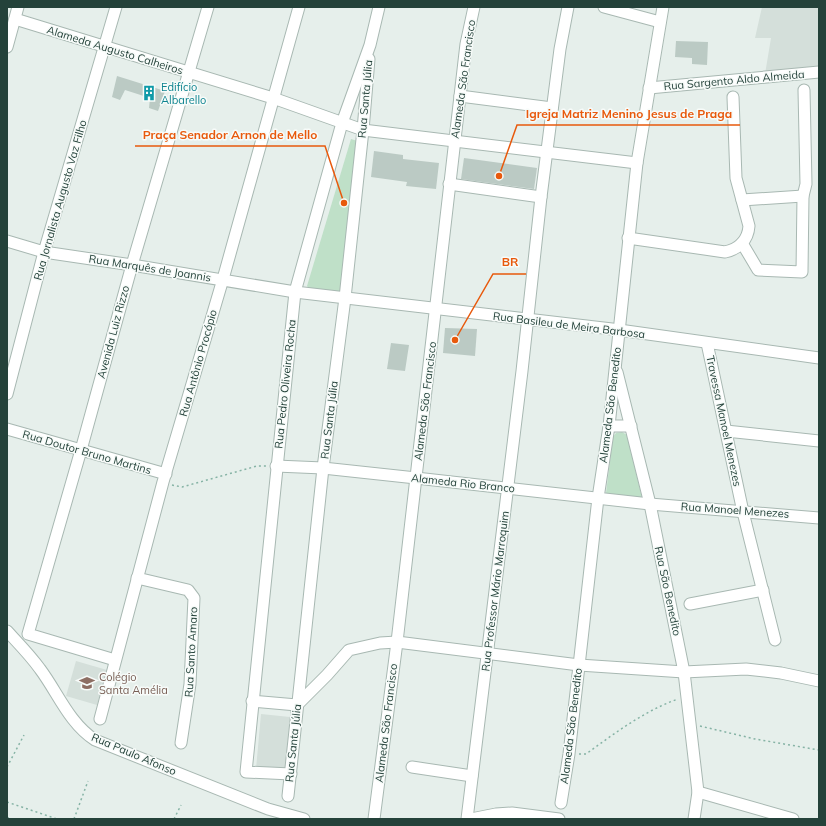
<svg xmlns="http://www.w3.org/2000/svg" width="826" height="826" font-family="Mulish,sans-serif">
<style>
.built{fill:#d4dfda}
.green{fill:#bfe0c8}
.building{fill:#bbcac4}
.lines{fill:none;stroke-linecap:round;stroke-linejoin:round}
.minor-casing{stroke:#a8b8b2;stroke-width:13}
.path{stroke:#86b3a5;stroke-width:1.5;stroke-dasharray:2 3;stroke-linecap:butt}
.minor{stroke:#fff;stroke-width:11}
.labels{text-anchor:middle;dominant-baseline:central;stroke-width:3;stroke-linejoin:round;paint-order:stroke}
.street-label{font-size:11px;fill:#24423a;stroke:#f7fbf9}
.culture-label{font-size:11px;fill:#0d838f;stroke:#f7fbf9;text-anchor:start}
.education-label{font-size:11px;fill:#785e54;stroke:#f7fbf9;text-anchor:start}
.leader{fill:none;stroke:#e8590c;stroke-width:1.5}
.callout-dot{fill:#e8590c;stroke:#f7fbf9;stroke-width:1.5}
.callout-label{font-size:12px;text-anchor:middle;font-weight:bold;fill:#e8590c;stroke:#f7fbf9;stroke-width:3;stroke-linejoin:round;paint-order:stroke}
</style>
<rect width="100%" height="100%" fill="#e6efeb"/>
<g class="built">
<path d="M762 7H819V70L765 74 771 38H755Z"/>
<path d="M76 661 107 670 97 705 66 696Z"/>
<path d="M261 714 290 717 285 772 256 769Z"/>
</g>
<g class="green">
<path d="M351 139 364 143 340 293 310 290 307 286Z"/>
<path d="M622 432 627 435 643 502 605 501 613 437 616 433Z"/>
</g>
<g class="building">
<path d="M676 41 708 42 707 65 692 64V58L675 57Z"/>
<path d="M117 76 165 91 158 111 149 108 150 98 125 90 120 100 112 97Z"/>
<path d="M374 151 403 155V159L439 163 436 189 406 186 407 182 371 177Z"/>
<path d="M464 158 537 168 534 189 461 179Z"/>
<path d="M445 328 477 329 475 356 443 353Z"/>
<path d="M391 343 409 345 405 371 387 369Z"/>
</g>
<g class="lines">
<g class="minor-casing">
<g id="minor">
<path d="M604 7 660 22"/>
<path d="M15 19 273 98 363 130 637 163"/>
<path d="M7 47 18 7"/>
<path d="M649 88 819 72"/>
<path d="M460 96 552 108"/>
<path d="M449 184 541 197"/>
<path d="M742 200 803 196"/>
<path d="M628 238 725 252C739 249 748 240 749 226L736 178 733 97"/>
<path d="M7 241 44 252 132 265 295 292 612 329 819 358"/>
<path d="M742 243 758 270 802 272 803 196 806 184 804 90"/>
<path d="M707 343 743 512 775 640"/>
<path d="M617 372 650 504 684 672 698 792 694 819"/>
<path d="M7 394 44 252 116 7"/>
<path d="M609 426H631"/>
<path d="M7 429 166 474"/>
<path d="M726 431 819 441"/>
<path d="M276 466 323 468 416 478 650 504 819 518"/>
<path d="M137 578 188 590 194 598 190 684 181 743"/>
<path d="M690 604 763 590"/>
<path d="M7 631C18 643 30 655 40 669 58 693 69 723 95 740L268 809 304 819"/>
<path d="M115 660 28 634 81 450 132 265 208 7"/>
<path d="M252 701 297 705 327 675 349 650 380 643 397 642 579 665 684 672 746 669 781 673 819 681"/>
<path d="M100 719 163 482 223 279 299 7"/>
<path d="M412 767 472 776"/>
<path d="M291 774 246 772 295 292 342 123 370 45 379 7"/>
<path d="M698 792 793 819"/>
<path d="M288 796 323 468 345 298 363 130 369 59"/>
<path d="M561 803 569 754 598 498 609 426 637 163 663 7"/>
<path d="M374 819 397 642 466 44 474 7"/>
<path d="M467 819 522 371 541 197 560 49 568 7"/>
<path d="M471 819 496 814 512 813 559 819"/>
</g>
</g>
<g class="path">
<path d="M172 485 182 487 257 466H267"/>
<path d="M700 726 755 739 819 750"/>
<path d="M579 754H586C615 733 644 711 678 699"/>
<path d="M7 767 24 735"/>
<path d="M7 802 57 819"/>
<path d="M7 817 10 819"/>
<path d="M74 819 88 781"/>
<path d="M174 819 181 805"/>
<path d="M243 819V818"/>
</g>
<use href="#minor" class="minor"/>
</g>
<defs>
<g id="building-bare" transform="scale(1.2)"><path d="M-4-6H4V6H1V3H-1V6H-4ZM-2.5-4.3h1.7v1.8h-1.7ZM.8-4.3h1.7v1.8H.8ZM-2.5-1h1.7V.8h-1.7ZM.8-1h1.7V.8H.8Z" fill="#0f9aa8" stroke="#f7fbf9" stroke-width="2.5" paint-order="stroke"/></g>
<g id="school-bare" transform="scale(1.2)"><path d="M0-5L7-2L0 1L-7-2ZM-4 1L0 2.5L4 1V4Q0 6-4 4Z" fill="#8d6e63" stroke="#f7fbf9" stroke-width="2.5" paint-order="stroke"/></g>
</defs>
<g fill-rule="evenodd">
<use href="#building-bare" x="149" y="93"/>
<use href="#school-bare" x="87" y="683"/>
</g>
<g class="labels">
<g class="street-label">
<text transform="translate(115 50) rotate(17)">Alameda Augusto Calheiros</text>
<text transform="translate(463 79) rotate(-82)">Alameda São Francisco</text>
<text transform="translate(734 80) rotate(-5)">Rua Sargento Aldo Almeida</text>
<text transform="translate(365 99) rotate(-85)">Rua Santa Júlia</text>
<text transform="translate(60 200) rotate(-74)">Rua Jornalista Augusto Vaz Filho</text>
<text transform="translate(150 268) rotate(9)">Rua Marquês de Joannis</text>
<text transform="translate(569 325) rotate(7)">Rua Basileu de Meira Barbosa</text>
<text transform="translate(113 332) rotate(-75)">Avenida Luiz Rizzo</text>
<text transform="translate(198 363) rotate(-74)">Rua Antônio Procópio</text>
<text transform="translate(285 384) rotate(-84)">Rua Pedro Oliveira Rocha</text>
<text transform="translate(425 401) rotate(-83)">Alameda São Francisco</text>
<text transform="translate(610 405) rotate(-83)">Alameda São Benedito</text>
<text transform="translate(329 420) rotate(-83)">Rua Santa Júlia</text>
<text transform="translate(724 421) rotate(78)">Travessa Manoel Menezes</text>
<text transform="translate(87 452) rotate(16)">Rua Doutor Bruno Martins</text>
<text transform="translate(463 483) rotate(6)">Alameda Rio Branco</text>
<text transform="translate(735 510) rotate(4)">Rua Manoel Menezes</text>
<text transform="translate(495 591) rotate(-83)">Rua Professor Mário Marroquim</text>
<text transform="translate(668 591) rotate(78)">Rua São Benedito</text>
<text transform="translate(191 652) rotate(-87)">Rua Santo Amaro</text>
<text transform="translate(386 723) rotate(-83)">Alameda São Francisco</text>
<text transform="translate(571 726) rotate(-83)">Alameda São Benedito</text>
<text transform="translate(293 743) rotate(-84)">Rua Santa Júlia</text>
<text transform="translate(134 754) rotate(23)">Rua Paulo Afonso</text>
</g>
<g class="culture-label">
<text x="161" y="87">Edifício<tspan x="161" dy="13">Albarello</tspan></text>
</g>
<g class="education-label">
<text x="99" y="677">Colégio<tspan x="99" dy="13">Santa Amélia</tspan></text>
</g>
</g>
<path class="leader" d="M499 176L517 125H740M344 203L325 146H135M455 340L493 274H526"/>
<g class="callout-dot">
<circle cx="499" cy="176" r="4"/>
<circle cx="344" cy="203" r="4"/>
<circle cx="455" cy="340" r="4"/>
</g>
<g class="callout-label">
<text x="629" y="118">Igreja Matriz Menino Jesus de Praga</text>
<text x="230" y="139">Praça Senador Arnon de Mello</text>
<text x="510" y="266">BR</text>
</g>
<rect width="826" height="826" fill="none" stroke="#24423a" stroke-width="16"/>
</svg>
